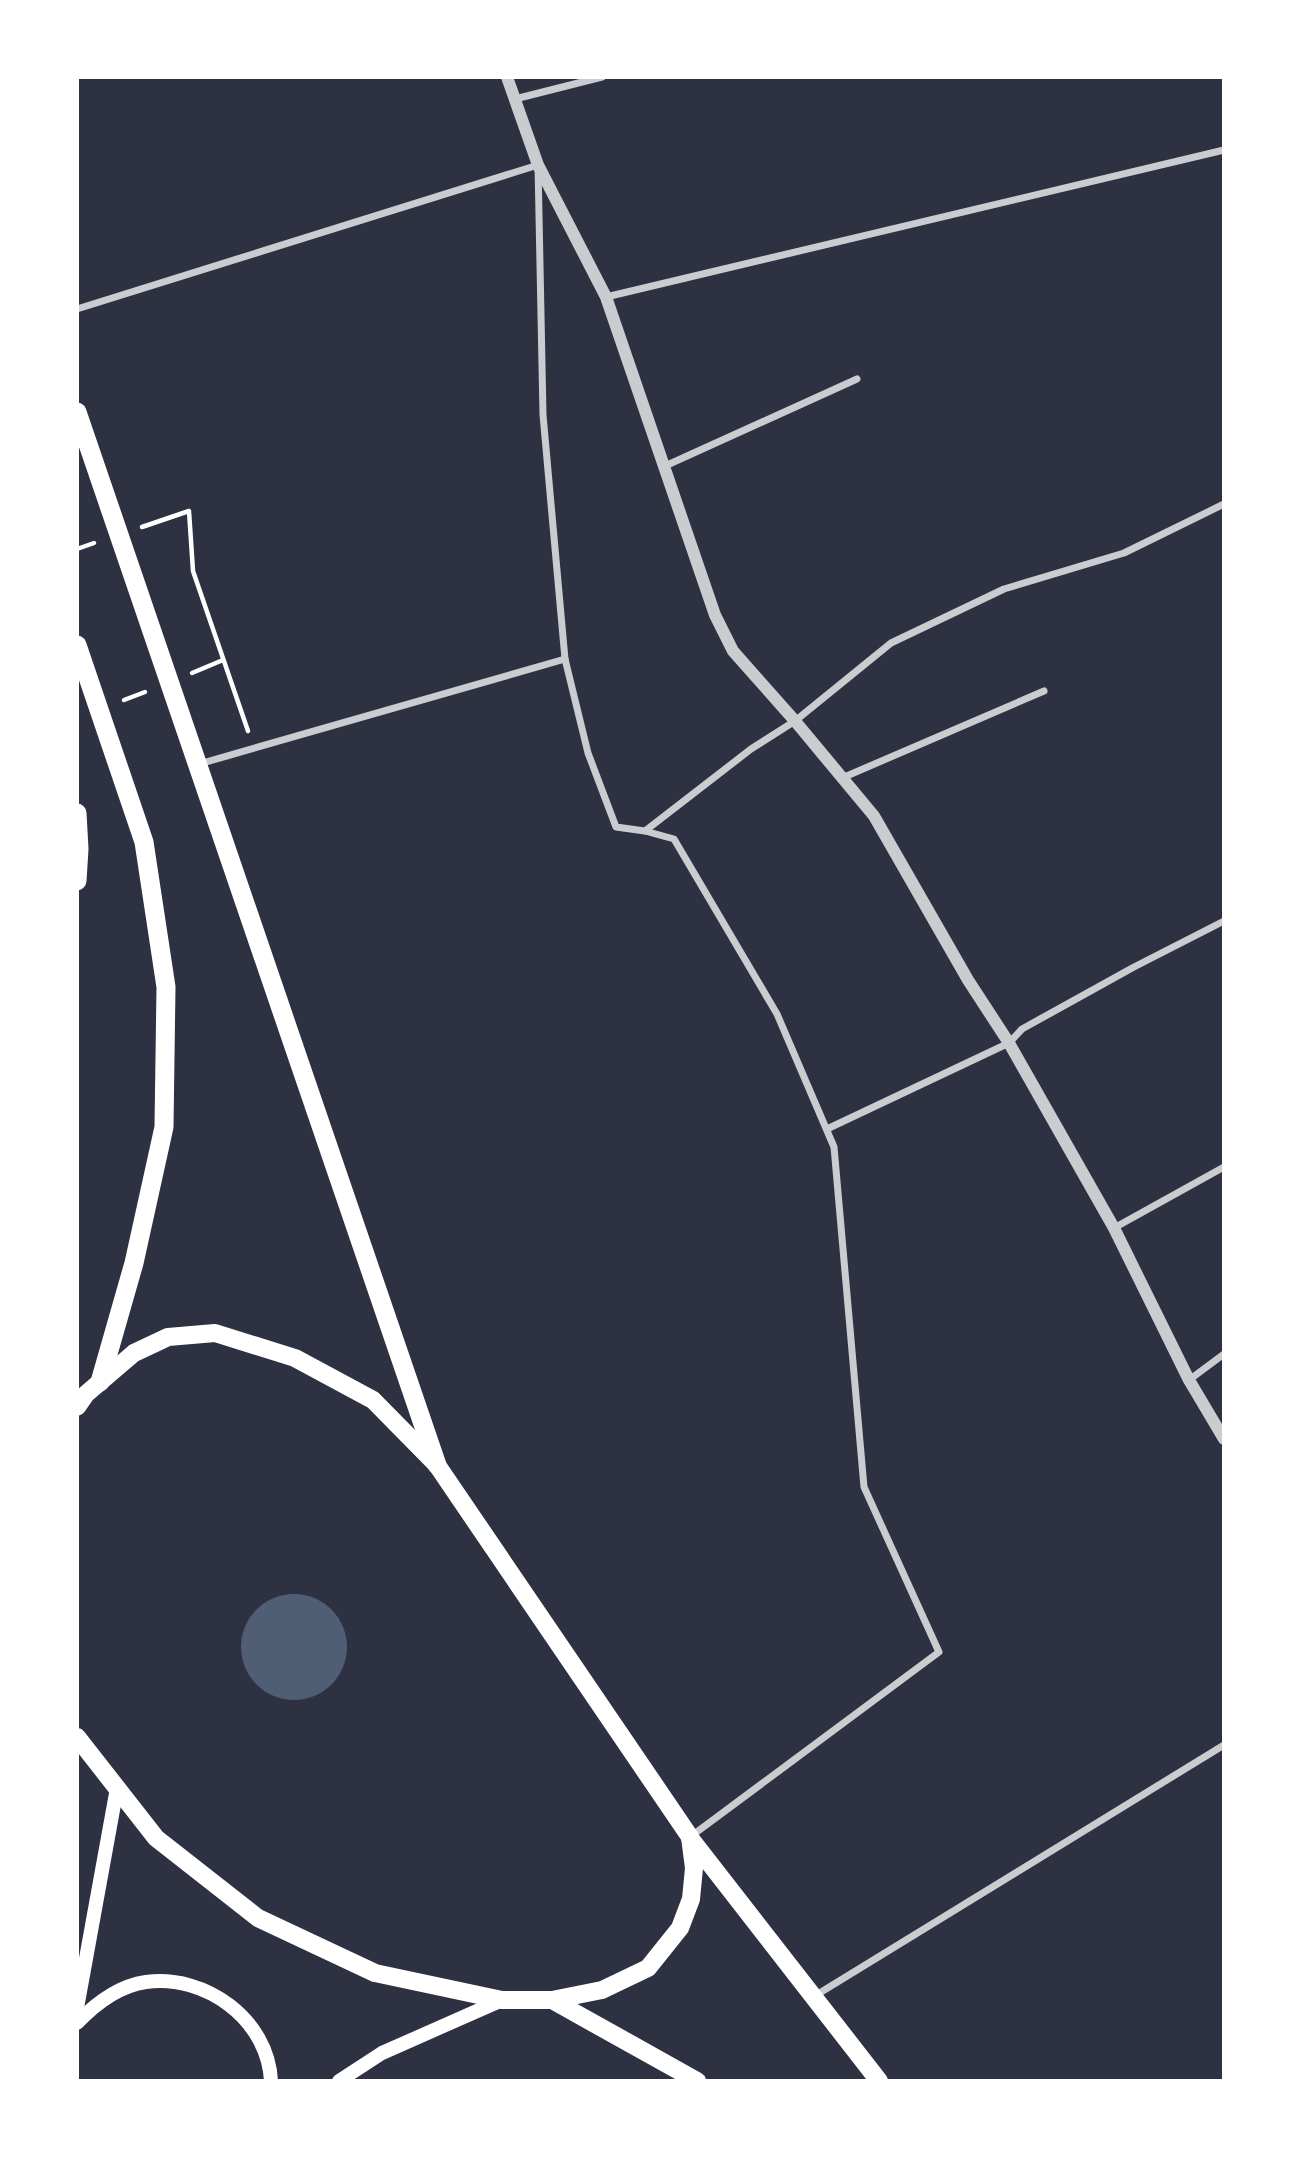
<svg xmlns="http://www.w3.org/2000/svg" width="1301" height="2158" font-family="Cabin,sans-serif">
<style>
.water{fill:#4f5d75}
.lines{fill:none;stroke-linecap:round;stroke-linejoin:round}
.path{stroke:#fff;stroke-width:4.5}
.minor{stroke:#caccd0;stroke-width:7}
.tertiary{stroke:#caccd0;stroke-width:12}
.secondary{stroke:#fff;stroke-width:14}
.primary{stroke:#fff;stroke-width:18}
.trunk{stroke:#fff;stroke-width:19}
</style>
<rect width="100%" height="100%" fill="#2d3142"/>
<circle class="water" cx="294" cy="1647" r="53"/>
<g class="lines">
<g class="path">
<path d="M142 527 189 511 193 571 248 731"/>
<path d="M77 549 94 543"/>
<path d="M192 673 223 660"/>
<path d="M124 700 145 692"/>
</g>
<g class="minor">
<path d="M515 99 602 77"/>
<path d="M606 297 1224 150"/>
<path d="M77 309 538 165 543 415 565 659 588 753 616 827 645 831 751 749 795 721 891 643 1004 589 1124 553 1224 504"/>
<path d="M665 466 857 379"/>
<path d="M199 764 565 659"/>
<path d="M842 778 1044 691"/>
<path d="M645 831 674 839 777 1014 834 1147 864 1487 939 1652 690 1837"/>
<path d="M827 1129 1009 1043 1022 1029 1134 967 1224 921"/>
<path d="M1114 1228 1224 1167"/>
<path d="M1189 1380 1224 1354"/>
<path d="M813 1997 1224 1745"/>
</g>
<path class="tertiary" d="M507 77 538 165 606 297 715 615 733 651 795 721 874 816 968 980 1009 1043 1114 1228 1189 1380 1224 1439"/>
<g class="secondary">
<path d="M77 2008 117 1788"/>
<path d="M77 2023C96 2003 118 1986 146 1982 205 1974 268 2019 271 2081"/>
<path d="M339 2081 382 2053 502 2000"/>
</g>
<g class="primary">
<path d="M77 1407 86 1394 134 1353 168 1337 215 1333 295 1358 373 1400 437 1465 690 1837 694 1868 691 1899 680 1928 648 1968 602 1990 552 2000H502L375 1973 258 1918 156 1838 77 1737"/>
<path d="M690 1838 879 2081"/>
<path d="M552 2000 697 2081"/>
</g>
<g class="trunk">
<path d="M77 412 437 1465"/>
<path d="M77 645 144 842 166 987 164 1127 134 1263 100 1382"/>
<path d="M77 813 79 849 77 881"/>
</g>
</g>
<rect width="1301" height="2158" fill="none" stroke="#ffffff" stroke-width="158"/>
</svg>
